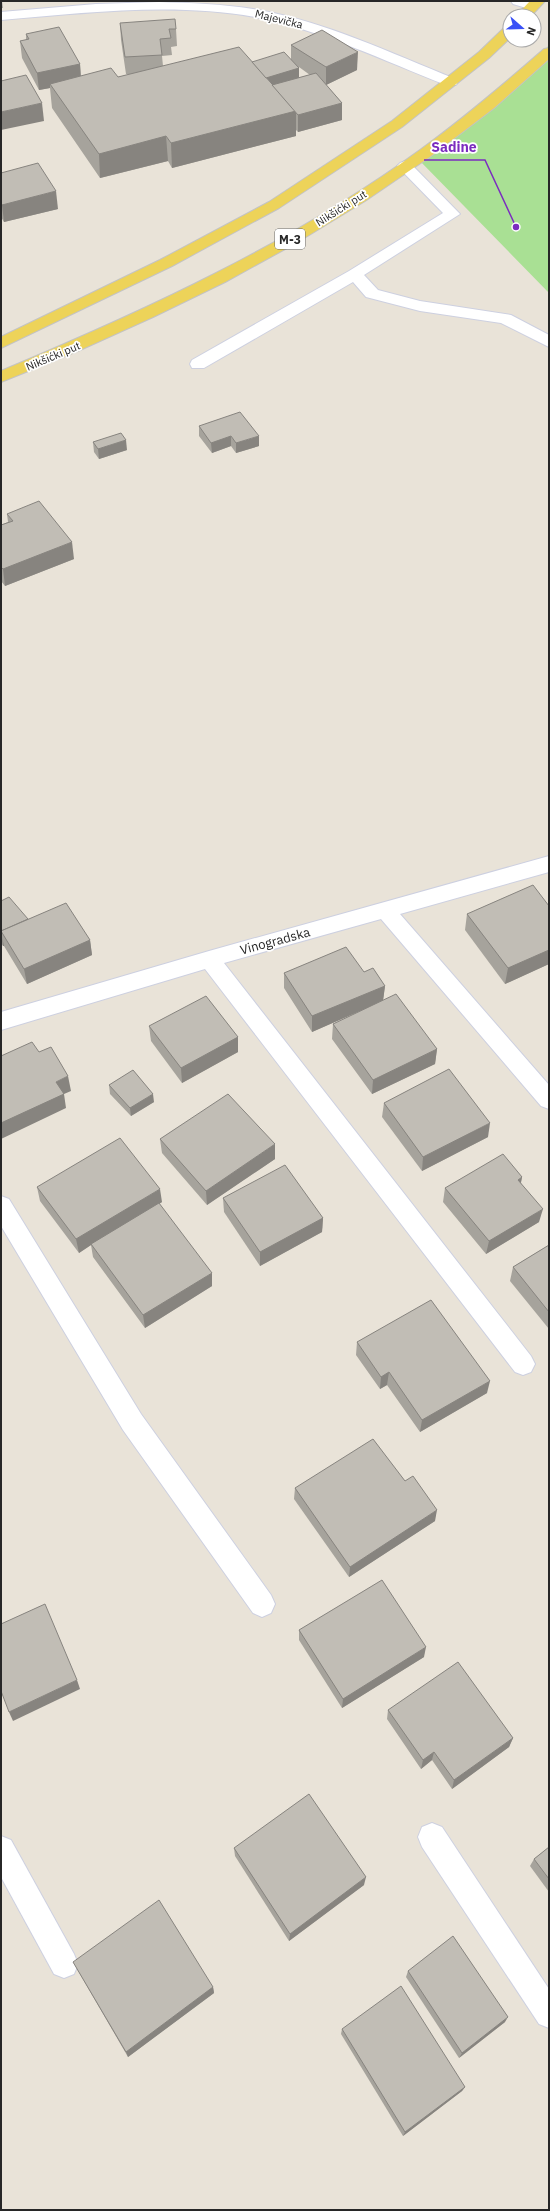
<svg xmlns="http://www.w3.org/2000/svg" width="550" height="2211" font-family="'IBM Plex Sans',sans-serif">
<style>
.green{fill:#a9e094}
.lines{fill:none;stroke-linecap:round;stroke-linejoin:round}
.minor-casing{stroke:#cdd0e0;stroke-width:2}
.major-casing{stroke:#c3c3c3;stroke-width:2}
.minor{fill:#fff;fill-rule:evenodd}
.major{fill:#edd359;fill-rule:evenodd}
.wall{fill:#a6a39c;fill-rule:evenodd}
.shaded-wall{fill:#87847f}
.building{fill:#c1bdb5;stroke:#87847f}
.labels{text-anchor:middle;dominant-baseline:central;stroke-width:3.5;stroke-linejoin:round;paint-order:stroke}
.far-street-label{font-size:11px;fill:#272727;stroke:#fff}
.shield{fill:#fff;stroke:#686868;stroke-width:1}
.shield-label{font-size:12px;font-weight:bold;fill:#272727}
.street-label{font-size:13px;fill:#272727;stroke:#fff}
.leader{fill:none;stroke:#7b2cbf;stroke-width:1.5}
.callout-dot{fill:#7b2cbf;stroke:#fff;stroke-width:1.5}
.callout-label{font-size:14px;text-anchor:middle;font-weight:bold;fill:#7b2cbf;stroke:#fff;stroke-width:3.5;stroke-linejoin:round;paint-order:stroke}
</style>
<rect width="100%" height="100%" fill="#e9e3d8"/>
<path class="green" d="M549 45V293L419 160 527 73Z"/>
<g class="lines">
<g class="minor-casing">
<g id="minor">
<path d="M511 1H532L540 6 533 10 513 4Z"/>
<path d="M159 2C191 3 222 4 253 9 323 20 390 53 456 79L458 82 456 85H446C384 61 321 30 255 17 172 2 84 13 1 20V12L96 4Z"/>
<path d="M405 161 410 163 460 214 364 275 378 290 420 301 511 315 549 335V347L501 323 420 311 366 297 353 282 204 368H192L190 364 192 360 349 271 443 213 400 169 397 166 400 163Z"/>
<path d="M549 856V872L400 914 549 1085V1109L541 1106 381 919 224 963 531 1356 535 1364 531 1372 523 1375 515 1372 205 969 1 1030V1012L209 951Z"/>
<path d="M1 1196 9 1199 141 1414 271 1595 275 1604 271 1613 262 1617 253 1613 123 1430 1 1226Z"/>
<path d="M432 1823 442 1827 549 1989V2028L539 2024 422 1847 418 1837 422 1827Z"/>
<path d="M1 1836 11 1840 74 1954 78 1964 74 1974 64 1978 54 1974 1 1877Z"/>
</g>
</g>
<g class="major-casing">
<g id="major">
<path d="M530 1H545L531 16H516Z"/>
<path d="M510 26V38L489 58 402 127 279 208 172 266 1 348V337L160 260 269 202 392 121 479 52 505 27Z"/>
<path d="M549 48V59L494 108 431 156 365 201 296 243 225 282 153 317 80 350 1 382V371C147 310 292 243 420 150 464 118 504 84 544 49Z"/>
</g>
</g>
<use href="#minor" class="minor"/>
<use href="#major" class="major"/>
</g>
<g class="wall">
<path d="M1 1H2L3 8H1Z"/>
<path d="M120 23 176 29 177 46 171 47 172 55 162 56 163 66 252 62 291 59V45L357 70 326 85 342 103V120L298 132 296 130V136L172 168 168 161 100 178 52 108 50 88 39 90 22 58 20 41 26 40V34L80 64 81 76 118 77 131 74H126L121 40ZM299 67 310 75 299 78Z"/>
<path d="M1 173 58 209 4 222 1 217Z"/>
<path d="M199 426 259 446 236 453 231 446 212 453 199 436Z"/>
<path d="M93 442 127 450 99 459 94 452Z"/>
<path d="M7 514 74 559 5 586 1 581V525L8 522Z"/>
<path d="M1 901 28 919 90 940 92 955 27 984 4 946H3L1 943Z"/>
<path d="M549 906V964L505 984 465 930 467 914Z"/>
<path d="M364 972 385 986 383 1000 437 1049 435 1064 372 1094 332 1039 333 1024 364 1009 312 1032 284 988V973Z"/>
<path d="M149 1026 238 1037V1052L182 1083 151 1041Z"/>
<path d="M109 1085 154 1102 131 1116 110 1094Z"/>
<path d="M384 1103 488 1137 422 1171 382 1117Z"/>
<path d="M160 1139 275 1159 207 1205 162 1153Z"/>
<path d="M522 1177 521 1183 539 1222 486 1254 443 1202 445 1188Z"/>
<path d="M37 1187 162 1202 159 1204 212 1286 145 1328 93 1257 91 1245 79 1253 40 1201Z"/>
<path d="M223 1198 323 1218 322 1232 260 1266 224 1212Z"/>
<path d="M549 1245V1329L510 1281 513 1267Z"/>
<path d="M357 1342 487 1393 420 1432 387 1385 380 1389 356 1355Z"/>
<path d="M295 1488 435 1521 349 1577 294 1499Z"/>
<path d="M299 1630 424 1657 342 1708 299 1640Z"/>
<path d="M388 1710 513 1738 509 1747 452 1789 432 1760 421 1769 387 1719Z"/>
<path d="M549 1847V1892L530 1866 534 1859Z"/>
<path d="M234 1848 364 1885 289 1941 235 1856Z"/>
<path d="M73 1962 213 1987 214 1993 128 2057Z"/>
<path d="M408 1971 505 2022 459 2058 406 1977Z"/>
<path d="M342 2029 465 2087 462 2091 403 2136 341 2034Z"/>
</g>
<g class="shaded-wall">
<path d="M358 52 357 70 326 85V67Z"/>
<path d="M80 64 81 82 50 84V88L39 90 37 73Z"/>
<path d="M299 68V78L273 86 265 78Z"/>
<path d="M42 103 44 121 1 130V112Z"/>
<path d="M342 103V120L298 132V115Z"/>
<path d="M296 111V136L172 168 171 143Z"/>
<path d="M166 136 168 161 100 178 99 154Z"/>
<path d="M56 191 58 209 4 222 2 205Z"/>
<path d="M231 436V446L212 453 211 443Z"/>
<path d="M259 436V446L236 453V443Z"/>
<path d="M126 440 127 450 99 459 98 449Z"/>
<path d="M72 542 74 559 5 586 3 569Z"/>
<path d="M2 937 4 946H3Z"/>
<path d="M90 940 92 955 27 984 24 969Z"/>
<path d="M549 950V964L505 984 508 968Z"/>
<path d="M385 986 383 1001 312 1032V1016Z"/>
<path d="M238 1037V1052L182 1083 181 1068Z"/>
<path d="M437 1049 435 1064 372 1094 373 1080Z"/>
<path d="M68 1076 71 1091 64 1094 66 1108 1 1139V1123L56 1082Z"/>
<path d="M153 1094 154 1102 131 1116 130 1108Z"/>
<path d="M490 1123 488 1137 422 1171 423 1157Z"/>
<path d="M275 1144V1159L207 1205 206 1191Z"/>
<path d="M522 1177 519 1191 518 1180Z"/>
<path d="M160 1189 162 1202 92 1245 91 1244V1245L79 1253 76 1239Z"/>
<path d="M543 1209 539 1222 486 1254 489 1241Z"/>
<path d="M323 1218 322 1232 260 1266V1252Z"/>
<path d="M212 1273V1286L145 1328 143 1315Z"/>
<path d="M389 1372 387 1385 380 1389 381 1377Z"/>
<path d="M490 1381 487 1393 420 1432 422 1420Z"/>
<path d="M437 1510 435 1521 349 1577 350 1567Z"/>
<path d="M426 1647 424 1657 342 1708 343 1699Z"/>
<path d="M77 1680 80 1689 13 1721 9 1712Z"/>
<path d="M513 1738 509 1747 452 1789 454 1780Z"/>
<path d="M434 1752 432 1760 421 1769 423 1760Z"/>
<path d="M366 1877 364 1885 289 1941 290 1934Z"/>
<path d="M213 1987 214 1993 128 2057 126 2052Z"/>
<path d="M508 2017 505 2022 459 2058 462 2053Z"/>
<path d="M465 2087 462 2091 403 2136 405 2132Z"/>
</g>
<g class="building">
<path d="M175 19 176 29H169L171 38 160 39 162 55 125 57 120 23Z"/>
<path d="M59 27 80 64 37 73 20 41 29 39 26 34Z"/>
<path d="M322 30 358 52 326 67 291 45Z"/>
<path d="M239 47 296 111 171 143 166 136 99 154 50 84 111 68 118 77Z"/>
<path d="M284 52 299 68 266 78 252 62Z"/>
<path d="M316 73 342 103 298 115 272 85Z"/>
<path d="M26 75 42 103 1 112V81Z"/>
<path d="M38 163 56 191 2 205 1 203V173Z"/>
<path d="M240 412 259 436 236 443 231 436 211 443 199 426Z"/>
<path d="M121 433 126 440 98 449 93 442Z"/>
<path d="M39 501 72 542 3 569 1 567V525L13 521 7 514Z"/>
<path d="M533 885 549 906V950L508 968 467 914Z"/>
<path d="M9 897 28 919 1 931V901Z"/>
<path d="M66 903 90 940 24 969 1 931Z"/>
<path d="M346 947 364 972 373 968 385 986 312 1016 284 973Z"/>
<path d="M396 994 437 1049 373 1080 333 1024Z"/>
<path d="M206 996 238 1037 181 1068 149 1026Z"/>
<path d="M32 1042 39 1052 51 1047 68 1076 56 1082 64 1094 1 1123V1056Z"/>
<path d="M449 1069 490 1123 423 1157 384 1103Z"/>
<path d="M133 1070 153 1094 130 1108 109 1085Z"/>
<path d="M228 1094 275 1144 206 1191 160 1139Z"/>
<path d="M120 1138 160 1189 76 1239 37 1187Z"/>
<path d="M503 1154 522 1177 518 1180 543 1209 489 1241 445 1188Z"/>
<path d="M285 1165 323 1218 260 1252 223 1198Z"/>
<path d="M159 1203 212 1273 143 1315 91 1244Z"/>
<path d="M549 1245V1312L513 1267Z"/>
<path d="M431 1300 490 1381 422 1420 389 1372 381 1377 357 1342Z"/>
<path d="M373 1439 405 1481 413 1476 437 1510 350 1567 295 1488Z"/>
<path d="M382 1580 426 1647 343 1699 299 1630Z"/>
<path d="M45 1604 77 1680 9 1712 1 1691V1624Z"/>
<path d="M458 1662 513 1738 454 1780 434 1752 423 1760 388 1710Z"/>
<path d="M309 1794 366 1877 290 1934 234 1848Z"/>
<path d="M549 1847V1879L534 1859Z"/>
<path d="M159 1900 213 1987 126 2052 73 1962Z"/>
<path d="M453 1936 508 2017 462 2053 408 1971Z"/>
<path d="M401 1986 465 2087 405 2132 342 2029Z"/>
</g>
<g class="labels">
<g class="far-street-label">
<text transform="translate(279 19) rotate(14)">Majevička</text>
<text transform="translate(341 208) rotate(-32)">Nikšićki put</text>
<text transform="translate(53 356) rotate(-23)">Nikšićki put</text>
</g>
<rect class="shield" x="275" y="229" width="30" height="20" rx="3"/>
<g class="shield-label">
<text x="290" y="239">M-3</text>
</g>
<g class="street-label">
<text transform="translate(275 941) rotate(-15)">Vinogradska</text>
</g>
</g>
<path class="leader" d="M516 227L485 160H424"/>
<circle class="callout-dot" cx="516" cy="227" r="4"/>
<g class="callout-label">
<text x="454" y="152">Sadine</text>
</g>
<rect width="550" height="2211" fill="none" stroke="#272727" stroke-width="4"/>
<g transform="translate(522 28) rotate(110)"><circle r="19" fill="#ffffff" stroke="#a9a9a9"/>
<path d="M0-3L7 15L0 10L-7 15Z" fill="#3950f6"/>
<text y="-6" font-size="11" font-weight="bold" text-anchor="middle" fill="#272727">N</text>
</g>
</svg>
